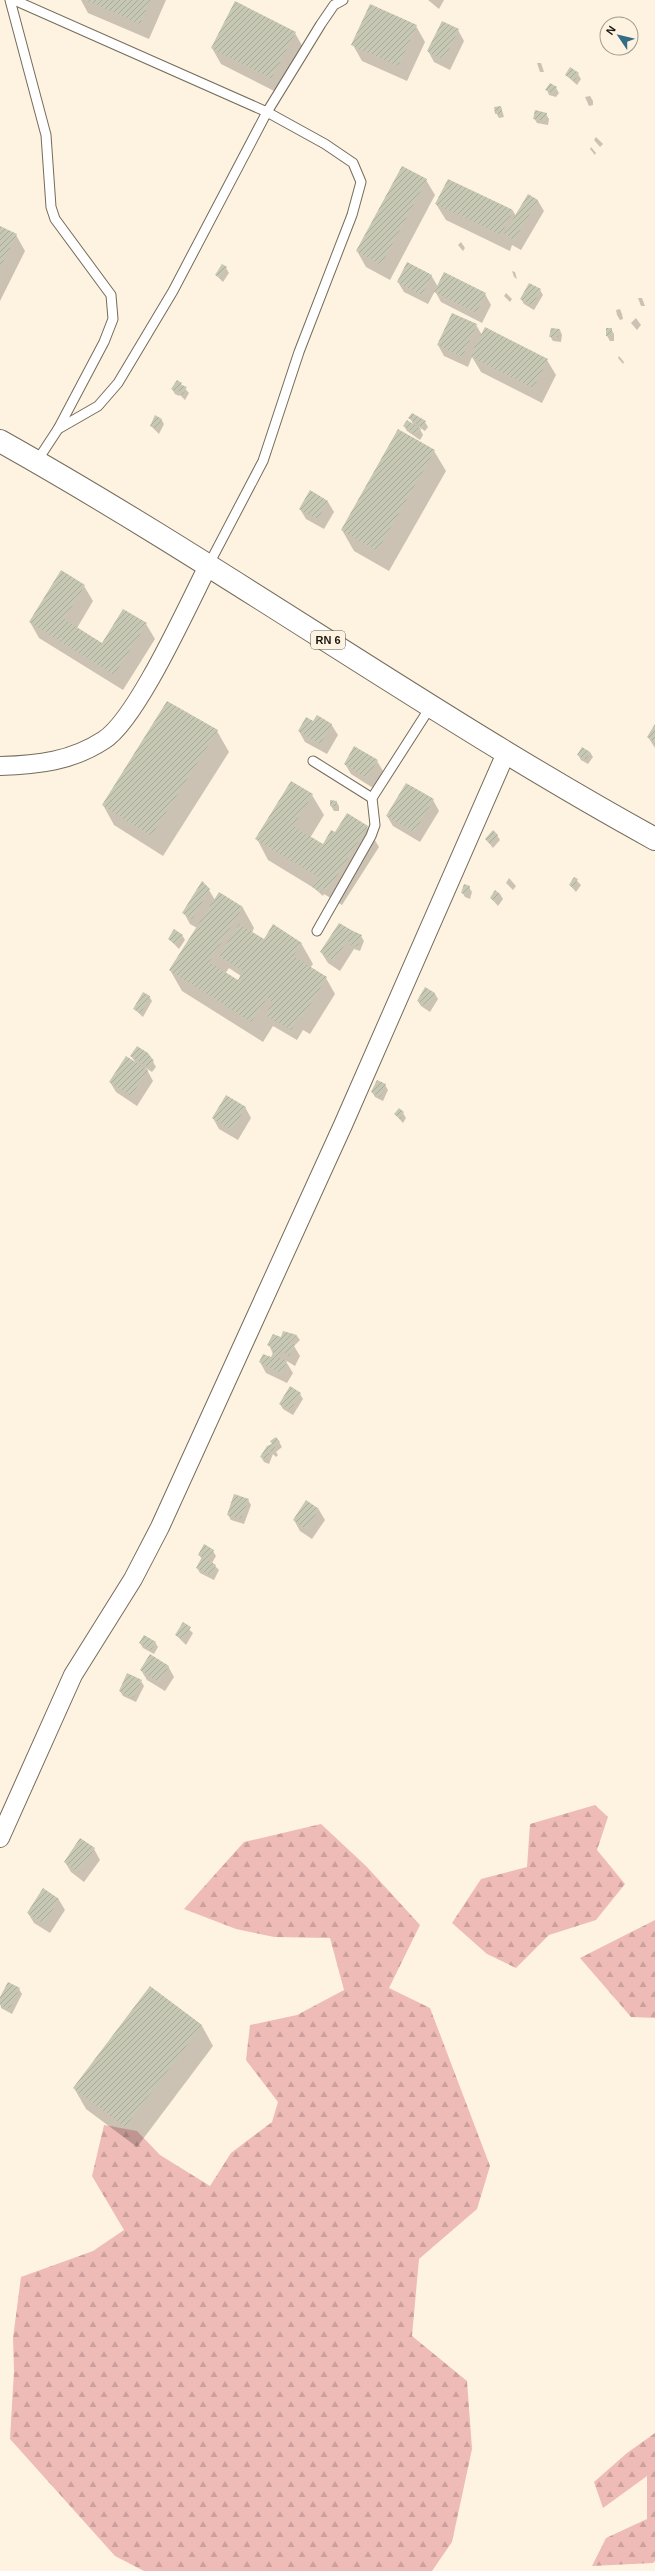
<svg xmlns="http://www.w3.org/2000/svg" width="655" height="2571" font-family="Arial,sans-serif">
<style>
.forest{fill:url(#forest-firs)}
.shadow{fill:#0003;fill-rule:evenodd}
.building{fill:url(#building-hatch)}
.lines{fill:none;stroke-linecap:round;stroke-linejoin:round}
.lane-casing{stroke:#756c5b;stroke-width:11}
.street-casing{stroke:#756c5b;stroke-width:20}
.primary-casing{stroke:#756c5b;stroke-width:24}
.lane{stroke:#fff;stroke-width:9}
.street{stroke:#fff;stroke-width:18}
.primary{stroke:#fff;stroke-width:22}
.labels{text-anchor:middle;dominant-baseline:central;stroke-width:3.5;stroke-linejoin:round;paint-order:stroke}
.shield{fill:#fef3e0;stroke:#5f5a4f;stroke-width:1}
.shield-label{font-size:11px;font-weight:bold;fill:#1b1811}
</style>
<defs>
<pattern id="forest-firs" width="22" height="20" patternUnits="userSpaceOnUse"><rect width="22" height="20" fill="#eebbb7"/><path d="M5 1l3.5 6h-7zM16 11l3.5 6h-7z" fill="#cca09c"/></pattern>
<pattern id="building-hatch" width="6" height="6" patternUnits="userSpaceOnUse"><rect width="6" height="6" fill="#c6c8b4"/><path d="M-1 1l2-2M0 6l6-6M5 7l2-2" fill="none" stroke="#aaab9a"/></pattern>
</defs>
<rect width="100%" height="100%" fill="#fef3e0"/>
<g class="forest">
<path d="M595 1805 608 1817 597 1850 625 1884 596 1920 549 1935 516 1968 487 1954 452 1923 481 1879 527 1867 530 1824Z"/>
<path d="M321 1824 366 1866 420 1925 389 1988 430 2008 490 2166 477 2209 419 2259 412 2336 467 2381 472 2449 452 2542 432 2571H144L115 2556 10 2439 14 2371 13 2338 21 2277 93 2251 124 2230 92 2176 104 2125 137 2131 160 2155 210 2186 231 2153 272 2122 278 2102 246 2060 250 2025 297 2015 344 1990 330 1938 274 1937 236 1929 184 1909 244 1842Z"/>
<path d="M655 1920V2018L631 2017 580 1958Z"/>
<path d="M655 2433V2561L653 2563 592 2566 606 2538 647 2519V2476L603 2508 594 2482 627 2453Z"/>
</g>
<g class="shadow">
<path d="M81 0H166L149 39 88 13Z"/>
<path d="M428 0H444L439 9Z"/>
<path d="M442 22 458 30 464 41 450 70 434 62 428 51Z"/>
<path d="M416 26 425 42 407 81 362 61 353 45Z"/>
<path d="M295 33 304 49 280 94 221 64 212 48Z"/>
<path d="M537 63H541L544 72H540Z"/>
<path d="M578 74 581 79 577 85 566 75Z"/>
<path d="M556 88 559 93 556 97 549 95 547 90Z"/>
<path d="M590 96 593 101V105L589 106 585 97Z"/>
<path d="M501 107 504 117 499 118 496 113Z"/>
<path d="M546 114 549 119 548 125 537 123 534 118Z"/>
<path d="M596 137 603 144 600 147 594 140Z"/>
<path d="M591 147 596 153 595 155 590 149Z"/>
<path d="M426 180 435 195 390 280 366 267 357 251Z"/>
<path d="M528 195 538 201 544 211 521 250 512 245 510 251 446 220 436 204 513 211 516 216Z"/>
<path d="M0 227 16 235 25 251 0 301Z"/>
<path d="M461 242 465 248 463 251 458 245Z"/>
<path d="M226 268 229 273 223 282 216 275Z"/>
<path d="M512 271 515 272 517 279 514 277Z"/>
<path d="M431 275 438 287 485 294 491 305 482 323 441 302 435 291 428 304 404 292 398 282Z"/>
<path d="M540 290 543 295 534 310 524 304 521 299Z"/>
<path d="M506 293 512 299 510 302 504 296Z"/>
<path d="M638 298H642L645 306H641Z"/>
<path d="M620 309 622 314 623 319 620 320 617 315 616 310Z"/>
<path d="M636 318 641 325 637 330 631 323Z"/>
<path d="M476 325 482 335 547 360 556 375 542 403 481 372 472 357 468 367 444 356 438 345Z"/>
<path d="M611 329 614 334V341H610L607 336Z"/>
<path d="M560 330 562 335 561 342 553 341 550 336Z"/>
<path d="M619 356 624 362 623 364 618 358Z"/>
<path d="M181 384 189 393 185 400 180 395 179 396 175 394 172 389Z"/>
<path d="M410 418 425 422 428 427 425 431 419 427 423 435 420 440 407 431 404 426H414Z"/>
<path d="M161 419 164 424 159 434 151 426Z"/>
<path d="M434 451 446 471 389 571 354 551 342 530Z"/>
<path d="M311 492 328 502 334 512 324 529 306 519 300 509Z"/>
<path d="M84 586 93 601 77 628 103 644 146 624 155 639 123 690 39 638 30 622Z"/>
<path d="M167 702 217 731 229 752 163 856 114 825 103 805Z"/>
<path d="M314 723 331 724 338 735 327 754 305 742 299 731Z"/>
<path d="M655 726V748L648 737Z"/>
<path d="M590 752 593 757 588 764 581 760 578 755Z"/>
<path d="M377 761 383 771 373 788 351 774 345 764Z"/>
<path d="M312 795 324 815 310 838 323 845 336 833 367 827 379 847 342 905 324 894 323 896 314 888 268 860 257 839Z"/>
<path d="M433 800 439 811 420 842 393 826 387 816Z"/>
<path d="M336 801 339 806V811H334L331 806Z"/>
<path d="M497 835 500 840 493 848 486 839Z"/>
<path d="M509 878 516 886 513 890 506 883Z"/>
<path d="M574 878 581 885 576 892 570 885Z"/>
<path d="M469 887 472 892 470 899 465 897 462 892Z"/>
<path d="M209 890 215 900 219 893 243 908 254 928 252 933 264 941 301 943 313 964 310 968 326 978 335 994 310 1034 303 1030 297 1040 273 1026 263 1042 182 991 170 970 197 928 190 924 184 913ZM229 968 241 976 238 982 225 974Z"/>
<path d="M500 894 503 899 498 906 491 898Z"/>
<path d="M340 924 361 936 364 941 360 951 354 949 340 971 328 963 321 952Z"/>
<path d="M182 935 185 940 179 949 169 939Z"/>
<path d="M425 989 435 994 438 999 430 1012 421 1006 418 1001Z"/>
<path d="M149 996 152 1001 143 1017 134 1009Z"/>
<path d="M131 1056 153 1062 156 1067 152 1072 146 1068 153 1081 137 1106 116 1092 110 1082 136 1063Z"/>
<path d="M385 1085 388 1090 383 1101 375 1097 372 1092Z"/>
<path d="M245 1107 251 1118 238 1140 219 1129 213 1118Z"/>
<path d="M403 1113 406 1118 403 1123 395 1114Z"/>
<path d="M284 1333 297 1336 300 1340 294 1346 300 1356 295 1366 285 1360 293 1373 287 1383 266 1373 260 1362 271 1359 273 1354 269 1345 283 1340Z"/>
<path d="M300 1394 303 1399 293 1415 283 1409 280 1404Z"/>
<path d="M279 1442 282 1447 276 1452 278 1455 276 1457 273 1454 269 1464 264 1462 261 1457 267 1447Z"/>
<path d="M248 1500 251 1505 244 1524 231 1520 228 1515Z"/>
<path d="M306 1502 319 1510 325 1520 312 1539 300 1531 294 1520Z"/>
<path d="M213 1551 216 1556 212 1563 219 1570 214 1580 200 1573 197 1568 202 1559 199 1555Z"/>
<path d="M183 1624 193 1633 186 1645 176 1635Z"/>
<path d="M155 1642 158 1647 154 1654 143 1648 140 1643Z"/>
<path d="M168 1666 174 1677 165 1691 147 1680 141 1670Z"/>
<path d="M141 1681 144 1686 136 1702 123 1696 120 1691Z"/>
<path d="M94 1849 100 1860 84 1882 71 1872 65 1862Z"/>
<path d="M43 1890 59 1900 65 1910 50 1933 34 1923 28 1913Z"/>
<path d="M150 1987 202 2026 213 2046 137 2147 86 2109 74 2088Z"/>
<path d="M19 1989 22 1994 12 2014 1 2008 0 1999Z"/>
</g>
<g class="building">
<path d="M85 0H150L140 24Z"/>
<path d="M235 1 296 32 271 79 211 48Z"/>
<path d="M370 4 417 25 398 66 351 45Z"/>
<path d="M442 21 459 29 444 60 427 51Z"/>
<path d="M570 67 579 73 574 81 565 75Z"/>
<path d="M550 83 557 87 554 93 545 90Z"/>
<path d="M501 106 502 113 495 114 494 107Z"/>
<path d="M535 110 547 113 545 121 533 119Z"/>
<path d="M402 166 427 179 381 265 356 251Z"/>
<path d="M448 179 513 210 501 235 435 204Z"/>
<path d="M528 194 538 200 514 240 504 234Z"/>
<path d="M0 226 17 234 0 268Z"/>
<path d="M407 262 432 275 422 295 397 282Z"/>
<path d="M222 264 227 267 220 278 215 275Z"/>
<path d="M444 272 486 293 476 313 434 292Z"/>
<path d="M529 283 541 289 532 306 520 299Z"/>
<path d="M452 313 477 324 462 357 437 345Z"/>
<path d="M485 327 548 359 533 388 470 356Z"/>
<path d="M551 328 560 329 558 337H549Z"/>
<rect x="606" y="328" width="6" height="8"/>
<path d="M177 380 182 383 176 392 171 389Z"/>
<path d="M182 385 187 387 182 395 178 393Z"/>
<path d="M412 413 426 421 422 427 408 418Z"/>
<path d="M155 415 162 419 157 429 150 426Z"/>
<path d="M407 420 421 429 417 435 403 426Z"/>
<path d="M398 429 435 450 377 551 341 530Z"/>
<path d="M310 490 328 501 318 519 299 509Z"/>
<path d="M61 570 85 585 64 619 102 643 123 609 147 623 114 675 29 622Z"/>
<path d="M167 701 218 730 151 836 102 805Z"/>
<path d="M317 715 332 724 320 744 298 731 306 717 313 721Z"/>
<path d="M655 724V742L647 737Z"/>
<path d="M354 746 378 760 367 778 344 764Z"/>
<path d="M582 747 590 752 586 760 577 755Z"/>
<path d="M291 781 313 794 293 826 323 844 331 830 335 832 347 813 368 826 327 891 323 888 320 892 312 887 318 877 255 839Z"/>
<path d="M406 783 434 799 414 832 386 816Z"/>
<path d="M330 800 337 801 336 807 330 806Z"/>
<path d="M493 830 498 835 490 844 485 839Z"/>
<path d="M574 877 578 879 573 888 569 885Z"/>
<path d="M202 881 210 889 192 919 182 913Z"/>
<path d="M464 884 470 886 467 895 461 893Z"/>
<path d="M495 890 500 894 495 902 490 898Z"/>
<path d="M219 892 243 907 209 962 238 980 243 971 219 956 239 924 264 939 273 924 302 943 293 956 327 977 301 1019 298 1018 291 1030 265 1015 273 1002 267 998 251 1022 169 970Z"/>
<path d="M339 923 353 931 334 961 320 952Z"/>
<path d="M174 929 183 935 176 945 168 939Z"/>
<path d="M353 931 362 935 357 947 348 943Z"/>
<path d="M425 987 435 993 427 1007 417 1001Z"/>
<path d="M143 992 150 996 141 1013 133 1009Z"/>
<path d="M137 1046 148 1053 154 1061 149 1068 130 1056Z"/>
<path d="M126 1056 148 1070 131 1096 109 1082Z"/>
<path d="M377 1080 386 1084 380 1097 371 1092Z"/>
<path d="M226 1095 246 1107 232 1130 212 1118Z"/>
<path d="M399 1108 404 1112 400 1119 394 1114Z"/>
<path d="M283 1331 297 1335 290 1342 295 1345 289 1356 281 1351 278 1357 287 1361 281 1374 259 1362 263 1354 271 1357 275 1349 267 1345 273 1334 281 1337Z"/>
<path d="M290 1386 301 1393 290 1410 279 1404Z"/>
<path d="M276 1437 280 1442 274 1446 276 1450 272 1452 270 1450 267 1459 260 1457 267 1446 272 1444 270 1441Z"/>
<path d="M234 1494 249 1499 241 1519 227 1515Z"/>
<path d="M306 1500 319 1509 306 1529 293 1520Z"/>
<path d="M204 1544 214 1550 208 1560 216 1565 211 1575 196 1568 202 1557 198 1555Z"/>
<path d="M183 1622 191 1627 183 1640 175 1635Z"/>
<path d="M144 1635 156 1642 151 1650 139 1643Z"/>
<path d="M150 1654 169 1666 159 1682 140 1670Z"/>
<path d="M127 1673 142 1680 133 1698 119 1691Z"/>
<path d="M80 1838 95 1848 78 1872 64 1862Z"/>
<path d="M43 1888 59 1899 44 1924 27 1913Z"/>
<path d="M8 1982 20 1988 9 2009 0 2005V1997Z"/>
<path d="M150 1986 202 2025 125 2127 73 2088Z"/>
</g>
<g class="lines">
<g class="lane-casing">
<g id="lane">
<path d="M10 0 46 135 51 207 55 219 111 295 113 319 104 342 58 429"/>
<path d="M14 0 267 112 325 144 353 163 361 182 352 215 299 352 263 461 208 566"/>
<path d="M37 461 58 429 98 406 118 383 173 291 267 112 321 24 334 5 343 0"/>
<path d="M313 761 372 798"/>
<path d="M317 931 371 836 375 825 372 798 431 706"/>
</g>
</g>
<g class="street-casing">
<g id="street">
<path d="M0 766C38 765 72 761 104 740 137 719 188 605 208 566"/>
<path d="M0 1838 73 1675 133 1579 160 1527 343 1125 506 753"/>
</g>
</g>
<g class="primary-casing">
<path id="primary" d="M0 441C223 566 431 716 655 839"/>
</g>
<use href="#lane" class="lane"/>
<use href="#street" class="street"/>
<use href="#primary" class="primary"/>
</g>
<g class="labels">
<rect class="shield" x="311" y="631" width="34" height="18" rx="3"/>
<g class="shield-label">
<text x="328" y="640">RN 6</text>
</g>
</g>
<g transform="translate(619 36) rotate(305)"><circle r="19" fill="#fef3e0" stroke="#a39b8d"/>
<path d="M0-3L7 15L0 10L-7 15Z" fill="#356d87"/>
<text y="-6" font-size="11" font-weight="bold" text-anchor="middle" fill="#1b1811">N</text>
</g>
</svg>
